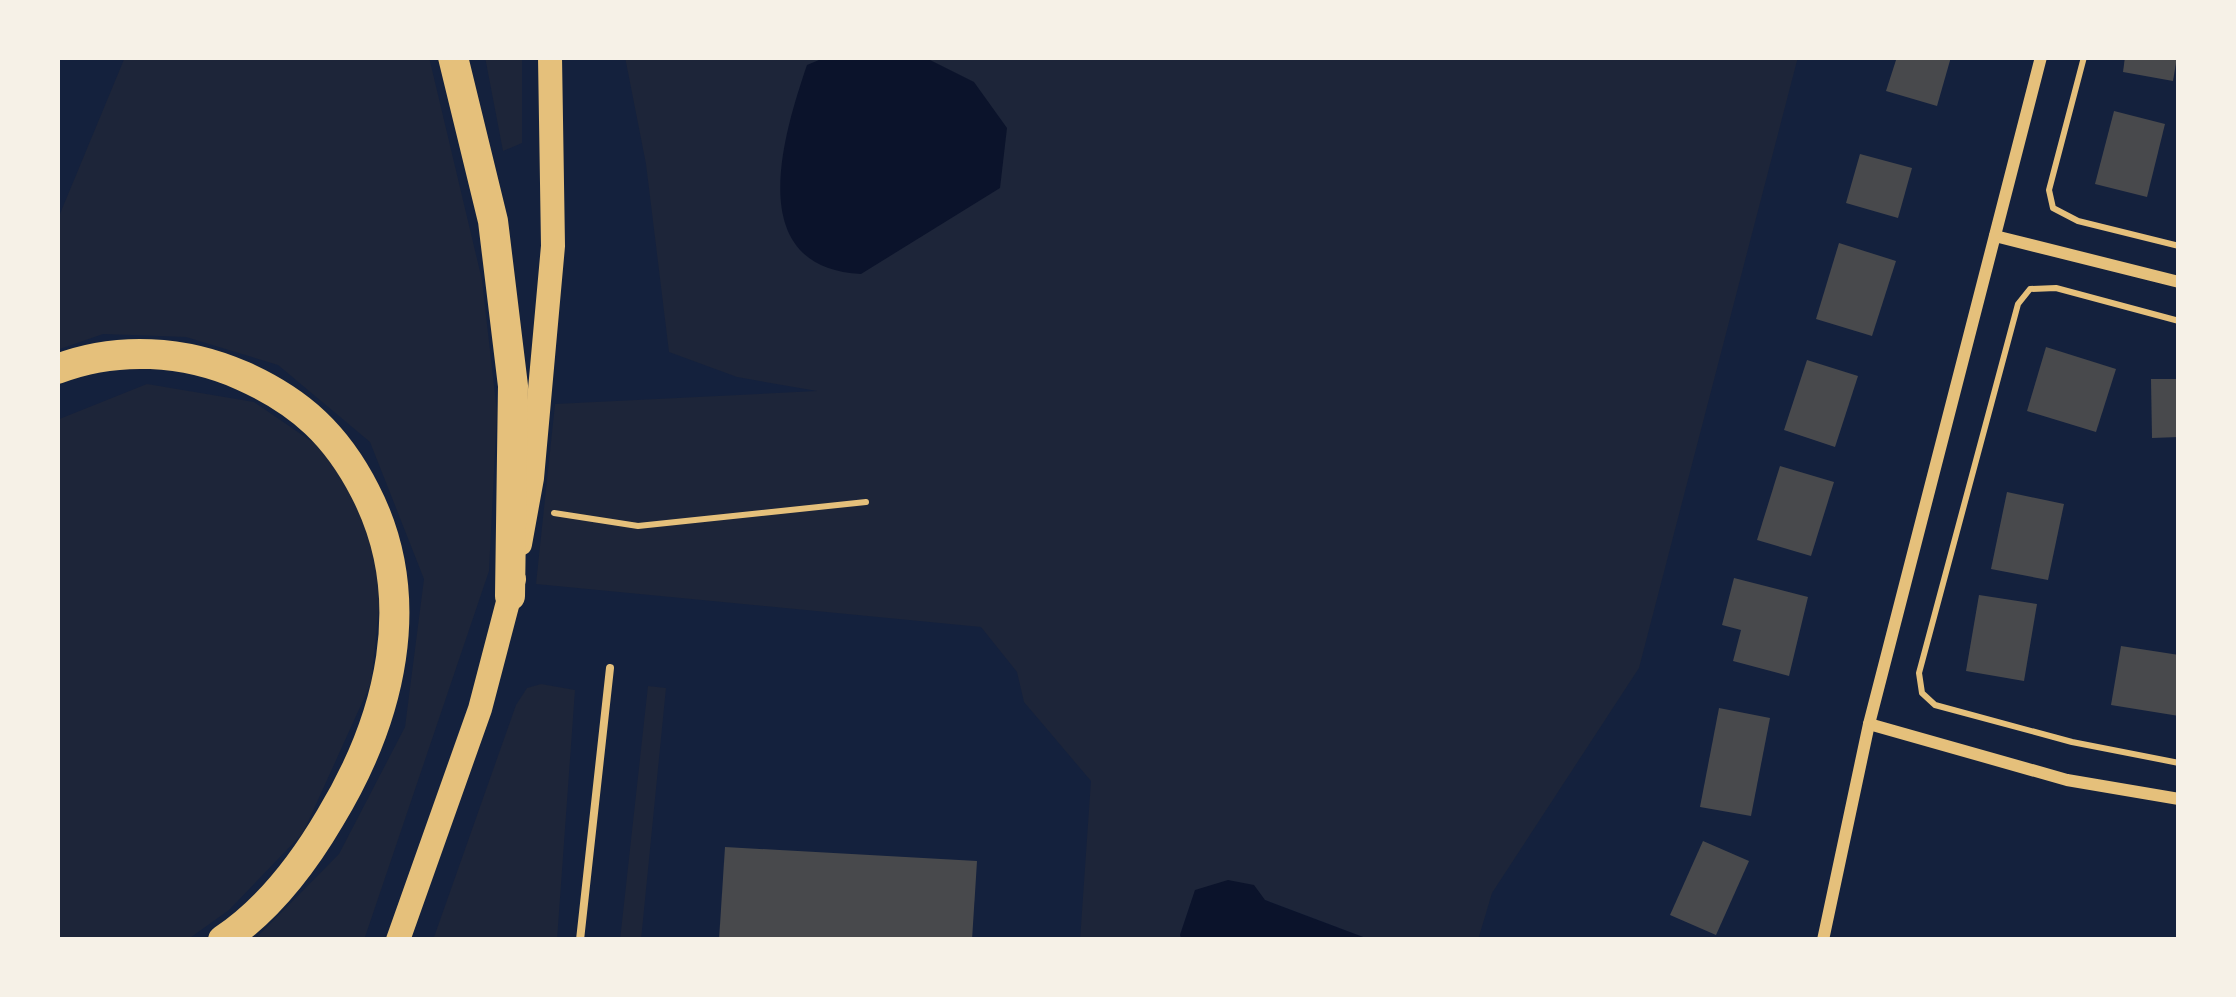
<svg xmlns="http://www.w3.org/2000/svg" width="2236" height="997" font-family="'Titillium Web',sans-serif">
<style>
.green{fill:#1d2539}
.water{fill:#0b132b}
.building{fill:#48494c}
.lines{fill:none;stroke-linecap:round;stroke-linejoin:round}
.path{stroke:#e5c07b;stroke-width:6}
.service{stroke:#e5c07b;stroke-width:8}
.minor{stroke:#e5c07b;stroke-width:12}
.secondary{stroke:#e5c07b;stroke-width:24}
.motorway{stroke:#e5c07b;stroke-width:30}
</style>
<rect width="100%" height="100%" fill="#14213d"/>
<g class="green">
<path d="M125 57H429L482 280 497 412 489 571 364 940H254L339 854 405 727 424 579 370 442 278 365 186 337 103 334 57 350V221Z"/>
<path d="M485 57H522V143L503 151Z"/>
<path d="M625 57H1798L1639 668 1492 893 1478 940H1371L1265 900 1195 891 1180 935 1182 940H1080L1091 781 1024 702 1017 672 981 627 536 584 555 404 817 391 737 377 669 352 646 164Z"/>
<path d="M147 384 254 402 333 456 384 560 371 683 303 833 229 910 187 940H57V420Z"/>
<path d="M541 684 575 690 557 940H433L516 705 527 688Z"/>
<path d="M648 686 666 688 641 940H620Z"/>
</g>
<g class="water">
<path d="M826 57H924L974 82 1007 128 1000 188 861 274C743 268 782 138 807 65Z"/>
<path d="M1228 880 1254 885 1265 900 1371 940H1182L1180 935 1195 890Z"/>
</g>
<g class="building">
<path d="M1897 57H1951L1937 106 1886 91Z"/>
<path d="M2125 57H2177L2173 81 2123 72Z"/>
<path d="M2114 111 2165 124 2147 197 2095 184Z"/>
<path d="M1860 154 1912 168 1898 218 1846 203Z"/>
<path d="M1839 243 1896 261 1872 336 1816 319Z"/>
<path d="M2046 347 2116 369 2096 432 2027 411Z"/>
<path d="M1807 360 1858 376 1835 447 1784 430Z"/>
<path d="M2151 379H2179V437L2152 438Z"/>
<path d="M1780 466 1834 482 1811 556 1757 540Z"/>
<path d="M2007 492 2064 504 2048 580 1991 569Z"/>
<path d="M1734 578 1808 597 1789 676 1733 661 1741 630 1722 625Z"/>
<path d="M1979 595 2037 604 2024 681 1966 671Z"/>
<path d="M2121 646 2179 655V716L2111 705Z"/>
<path d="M1719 708 1770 718 1751 816 1700 807Z"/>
<path d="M1703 841 1749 861 1716 935 1670 915Z"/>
<path d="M725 847 977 861 972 940H719Z"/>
</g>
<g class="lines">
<g class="path">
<path d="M2084 57 2049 190 2053 208 2078 221 2179 246"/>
<path d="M2179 321 2056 288 2030 289 2018 304 1919 673 1922 693 1935 705 2072 742 2179 763"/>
<path d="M554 513 638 526 866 502"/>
</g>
<path class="service" d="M580 940 610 668"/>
<g class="minor">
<path d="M1995 236 2179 282"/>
<path d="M1869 724 2067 780 2179 799"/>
<path d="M1823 940 1869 724 2041 57"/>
</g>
<g class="secondary">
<path d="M520 544 532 478 553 246 550 57"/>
<path d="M398 940 480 709 514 579"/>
</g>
<g class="motorway">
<path d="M453 57 493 221 513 386 510 596"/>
<path d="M57 369C117 346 185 350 243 376 301 402 337 436 365 491 421 599 390 719 330 818 303 864 268 910 223 940"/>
</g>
</g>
<rect width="2236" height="997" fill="none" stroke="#f6f1e7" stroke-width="120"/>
</svg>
